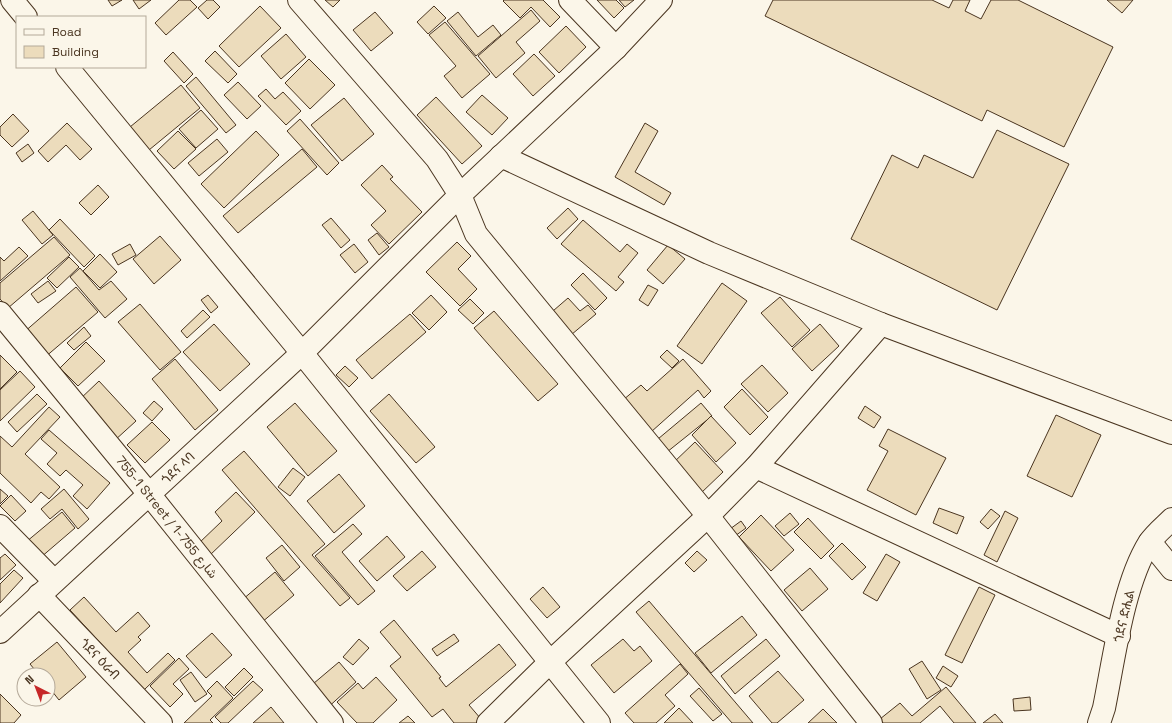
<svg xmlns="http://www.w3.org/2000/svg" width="1172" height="723" font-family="'Space Grotesk',Vazirmatn,'Noto Sans Ethiopic',sans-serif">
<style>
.building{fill:#ecdcbc;stroke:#4a3520}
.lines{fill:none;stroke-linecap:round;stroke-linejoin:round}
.minor-casing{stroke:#4a3520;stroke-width:24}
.minor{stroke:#fbf6e9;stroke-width:22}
.labels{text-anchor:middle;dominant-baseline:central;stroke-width:3;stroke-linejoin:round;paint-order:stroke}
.street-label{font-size:13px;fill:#4a3520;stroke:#fbf6e9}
</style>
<rect width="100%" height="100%" fill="#fbf6e9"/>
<g class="building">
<path d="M108 0H122L112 6Z"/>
<path d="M133 0H151L139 9Z"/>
<path d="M179 0H190L197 7 166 35 155 23Z"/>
<path d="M207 0H213L220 7 208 19 198 8Z"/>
<path d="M325 0H340L333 7Z"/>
<path d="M504 0H543L560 17 550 27 531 7 520 18 503 1Z"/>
<path d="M597 0H616L624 8 614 18Z"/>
<path d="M619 0H634L625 7Z"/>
<path d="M773 0H932L949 8 953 0H970L965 11 981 19 991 0H1018L1113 47 1064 147 987 110 982 121 765 16Z"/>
<path d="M1107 0H1133L1122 13Z"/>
<path d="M260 6 281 28 239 67 219 46Z"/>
<path d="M434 6 446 18 428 34 417 22Z"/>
<path d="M531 10 540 21 516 42 525 53 496 78 478 56Z"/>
<path d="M375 12 393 33 371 51 353 30Z"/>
<path d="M458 12 478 37 493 25 501 35 476 56 447 21Z"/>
<path d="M445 22 490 74 462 98 444 76 456 66 429 35Z"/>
<path d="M566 26 586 47 559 73 539 52Z"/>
<path d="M286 34 306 57 281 79 261 56Z"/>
<path d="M215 51 237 74 228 83 205 61Z"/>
<path d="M173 52 193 74 184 83 164 61Z"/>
<path d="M534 54 555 76 533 96 513 74Z"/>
<path d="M309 59 335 85 310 109 285 83Z"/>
<path d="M196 77 236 125 226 133 186 86Z"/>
<path d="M238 82 261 106 247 119 224 95Z"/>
<path d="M181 85 200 108 149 150 130 127Z"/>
<path d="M266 89 275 99 283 92 301 111 286 125 258 96Z"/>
<path d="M482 95 508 118 492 135 466 112Z"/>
<path d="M436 97 482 146 462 164 417 115Z"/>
<path d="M344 98 374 134 342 161 311 125Z"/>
<path d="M201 110 218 129 196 148 179 129Z"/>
<path d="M13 114 29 131 12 147 0 135V127Z"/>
<path d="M300 119 339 163 327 175 287 131Z"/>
<path d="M67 123 92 149 80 160 66 145 48 162 38 151Z"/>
<path d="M645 123 658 131 635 172 671 193 664 205 615 177Z"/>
<path d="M997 130 1069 164 997 310 851 239 892 155 918 168 924 155 973 178Z"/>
<path d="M178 131 196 149 174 169 157 151Z"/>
<path d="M256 131 279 155 224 208 201 184Z"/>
<path d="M217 139 228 152 199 176 188 163Z"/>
<path d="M28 144 34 153 22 162 16 153Z"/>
<path d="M302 149 317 167 238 233 223 216Z"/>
<path d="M382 165 393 177 390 179 422 212 389 244 371 225 386 211 361 185Z"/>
<path d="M98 185 109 197 91 215 79 203Z"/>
<path d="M568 208 578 219 557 239 547 228Z"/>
<path d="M33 211 53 235 42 244 22 220Z"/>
<path d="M331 218 350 240 341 248 322 225Z"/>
<path d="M60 219 95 256 84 267 49 230Z"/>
<path d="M583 220 620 252 627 244 638 253 618 277 624 282 616 291 561 244Z"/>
<path d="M377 233 389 247 379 255 368 240Z"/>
<path d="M160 236 181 260 154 284 133 259Z"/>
<path d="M54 237 70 255 8 308 0 299V283Z"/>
<path d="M457 242 471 256 458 269 477 289 460 306 426 272Z"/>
<path d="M130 244 136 255 118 265 112 254Z"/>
<path d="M354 244 368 262 355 273 340 255Z"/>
<path d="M668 245 685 259 663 284 647 270Z"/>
<path d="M19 247 28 256 0 281V257L4 261Z"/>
<path d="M100 254 117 272 100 288 83 271Z"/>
<path d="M69 257 79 267 57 288 47 278Z"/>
<path d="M80 268 99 290 111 281 127 299 105 318 70 277Z"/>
<path d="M583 273 607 298 595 310 571 285Z"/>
<path d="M48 281 56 291 38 303 31 294Z"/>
<path d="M722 283 747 301 702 364 677 346Z"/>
<path d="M648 285 658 290 648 306 639 300Z"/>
<path d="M76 287 98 312 44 358 23 333Z"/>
<path d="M208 295 218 307 211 313 201 300Z"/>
<path d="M431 295 447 312 429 330 412 313Z"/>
<path d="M780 297 810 330 792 347 761 313Z"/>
<path d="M568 298 580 311 588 305 596 314 565 340 546 317Z"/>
<path d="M470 299 484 313 473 324 458 310Z"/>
<path d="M140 304 181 352 160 370 118 322Z"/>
<path d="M203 310 210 317 187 338 181 331Z"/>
<path d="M494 311 558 384 538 401 474 328Z"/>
<path d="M410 314 426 332 372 379 356 360Z"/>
<path d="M214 324 250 364 220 391 183 352Z"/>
<path d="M820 324 839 346 812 371 792 349Z"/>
<path d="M84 327 91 336 74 350 67 343Z"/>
<path d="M86 342 105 361 78 386 60 368Z"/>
<path d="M667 350 679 361 672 368 660 357Z"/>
<path d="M0 355 17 372 0 389Z"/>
<path d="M175 359 218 410 195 430 152 379Z"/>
<path d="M683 359 711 391 704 398 698 390 651 432 623 400 641 385 647 391Z"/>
<path d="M762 365 788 393 768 412 741 384Z"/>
<path d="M345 366 358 378 349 387 336 375Z"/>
<path d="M20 371 35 387 0 421V390Z"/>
<path d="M99 381 136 421 114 441 78 401Z"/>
<path d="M742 389 768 417 750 435 724 407Z"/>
<path d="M37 394 47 404 17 432 8 422Z"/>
<path d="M389 394 435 447 416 463 370 411Z"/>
<path d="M154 401 163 409 152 421 143 413Z"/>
<path d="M295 403 337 451 308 476 267 427Z"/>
<path d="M701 403 712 416 662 456 652 444Z"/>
<path d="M865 406 881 417 874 428 858 418Z"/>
<path d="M49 407 60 417 25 454 60 487 49 499 41 492 31 503 0 473V436L12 447Z"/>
<path d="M1056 415 1101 435 1072 497 1027 476Z"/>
<path d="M711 416 736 443 716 462 692 435Z"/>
<path d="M152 422 170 440 145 463 127 445Z"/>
<path d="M888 429 946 458 916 515 867 490 888 451 879 446Z"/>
<path d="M49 430 110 483 87 509 73 496 83 485 66 470 60 476 47 464 57 453 41 439Z"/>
<path d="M695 442 723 472 700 494 672 464Z"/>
<path d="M244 451 325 544 312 555 350 598 340 606 222 470Z"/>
<path d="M293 468 305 477 290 496 278 487Z"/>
<path d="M339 474 365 506 334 533 307 501Z"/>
<path d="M0 489 8 496 0 504Z"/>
<path d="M64 489 89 519 78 529 62 509 50 519 41 509Z"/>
<path d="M236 492 255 512 209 556 198 544 222 521 215 512Z"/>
<path d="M11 495 26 511 15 521 0 506Z"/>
<path d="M939 508 964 517 957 534 933 523Z"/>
<path d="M991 509 1000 516 988 529 980 522Z"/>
<path d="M1005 511 1018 518 997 562 984 555Z"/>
<path d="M62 512 75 528 40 558 26 542Z"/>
<path d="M790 513 799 524 784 536 775 526Z"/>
<path d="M761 515 794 550 771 571 739 537Z"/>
<path d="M808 518 834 546 821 559 794 532Z"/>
<path d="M741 521 746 528 735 536 730 529Z"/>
<path d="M353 524 362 534 342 552 375 591 358 605 315 556Z"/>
<path d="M387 536 405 557 377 581 359 561Z"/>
<path d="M842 543 866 567 852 580 829 556Z"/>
<path d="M282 545 300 567 284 581 266 558Z"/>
<path d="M422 551 436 567 407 591 393 576Z"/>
<path d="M697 551 707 560 694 572 685 563Z"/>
<path d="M5 554 16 565 0 580V558Z"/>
<path d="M886 554 900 562 877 601 863 593Z"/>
<path d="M810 568 828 589 802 611 784 590Z"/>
<path d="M14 570 23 578 0 603V584Z"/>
<path d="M275 572 294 595 261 623 242 600Z"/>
<path d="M543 587 560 607 547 618 530 599Z"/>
<path d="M979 587 995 595 962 663 945 655Z"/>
<path d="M84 597 116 632 138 612 150 626 138 637 141 640 128 652 147 673 168 653 175 660 144 690 70 610Z"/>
<path d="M649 601 753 723H732L636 612Z"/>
<path d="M742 616 757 635 711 673 695 653Z"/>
<path d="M394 620 441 677 439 678 446 687 499 644 516 665 469 705 481 719 477 723H454L443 709 432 717 390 666 401 657 380 632Z"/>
<path d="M212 633 232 655 206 678 186 656Z"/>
<path d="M454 634 459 641 437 656 432 649Z"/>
<path d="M359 639 369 648 353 665 343 657Z"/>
<path d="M623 639 634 651 640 646 652 661 614 693 591 665Z"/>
<path d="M766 639 780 656 735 694 721 676Z"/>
<path d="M57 642 86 677 59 700 48 686V675H39L30 664Z"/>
<path d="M179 658 189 669 173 684 183 694 170 707 150 686Z"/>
<path d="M922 661 941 690 927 699 909 669Z"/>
<path d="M339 662 356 682 325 710 307 689Z"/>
<path d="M680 664 688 674 665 695 675 706 656 723H634L625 713Z"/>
<path d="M943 666 958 676 951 687 936 678Z"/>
<path d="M244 668 253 677 234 696 225 687Z"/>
<path d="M778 671 804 700 777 723H772L749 696Z"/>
<path d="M191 672 207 694 195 702 180 680Z"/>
<path d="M376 677 397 700 373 723H357L337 702 358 683 363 689Z"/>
<path d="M217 681 233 698 210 720 213 723H184L212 696 207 691Z"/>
<path d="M253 681 263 690 228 723H221L215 717Z"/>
<path d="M946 687 976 723H954L940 706 920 723H883L880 719 900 703 912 716Z"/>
<path d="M699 688 722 714 713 721 690 696Z"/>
<path d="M0 694 21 715 14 723H0Z"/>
<path d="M1030 697 1031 710 1014 711 1013 699Z"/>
<path d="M271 707 284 723H253Z"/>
<path d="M679 708 693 723H664Z"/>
<path d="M823 709 837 723H808Z"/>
<path d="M995 714 1003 723H983Z"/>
<path d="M408 716 415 723H399Z"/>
</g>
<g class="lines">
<g class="minor-casing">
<g id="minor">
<path d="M12 0 26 17"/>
<path d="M299 0 437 159 460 195 476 234 708 516 871 723"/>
<path d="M570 0 616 48"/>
<path d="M67 67 302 353 599 723"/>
<path d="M501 156 709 253 881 324 1172 433"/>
<path d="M0 313 149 494 332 723"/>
<path d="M756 467 1119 636"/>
<path d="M0 526 54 581"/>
<path d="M1150 542 1172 569"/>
<path d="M39 595 161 723"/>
<path d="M0 632 302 353 460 195 616 48 661 0"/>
<path d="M488 723 550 662 708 516 756 467 881 324"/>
<path d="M1099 723 1104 708C1114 659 1123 585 1149 543 1155 534 1165 526 1172 519"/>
</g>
</g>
<use href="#minor" class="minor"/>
</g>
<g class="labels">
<g class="street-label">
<text transform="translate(178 468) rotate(-43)">ጎደና ላባ</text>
<text transform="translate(167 517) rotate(51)">755-1 Street / شارع 755-1</text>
<text transform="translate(1124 616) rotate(-77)">ጎደና ድሒል</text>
<text transform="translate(100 659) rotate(46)">ጎደና ዕራብ</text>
</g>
</g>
<rect x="16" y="16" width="130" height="52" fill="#fbf6e9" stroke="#b4a999"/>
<rect x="24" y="29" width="20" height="6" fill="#fbf6e9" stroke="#b4a999"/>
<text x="52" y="36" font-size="12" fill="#4a3520">Road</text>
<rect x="24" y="46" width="20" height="12" fill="#ecdcbc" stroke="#b4a999"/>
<text x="52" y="56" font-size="12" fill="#4a3520">Building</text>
<g transform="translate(36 687) rotate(318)"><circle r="19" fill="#fbf6e9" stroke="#b4a999"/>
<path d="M0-3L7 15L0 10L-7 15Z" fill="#c62828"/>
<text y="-6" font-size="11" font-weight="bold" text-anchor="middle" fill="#4a3520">N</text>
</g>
</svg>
